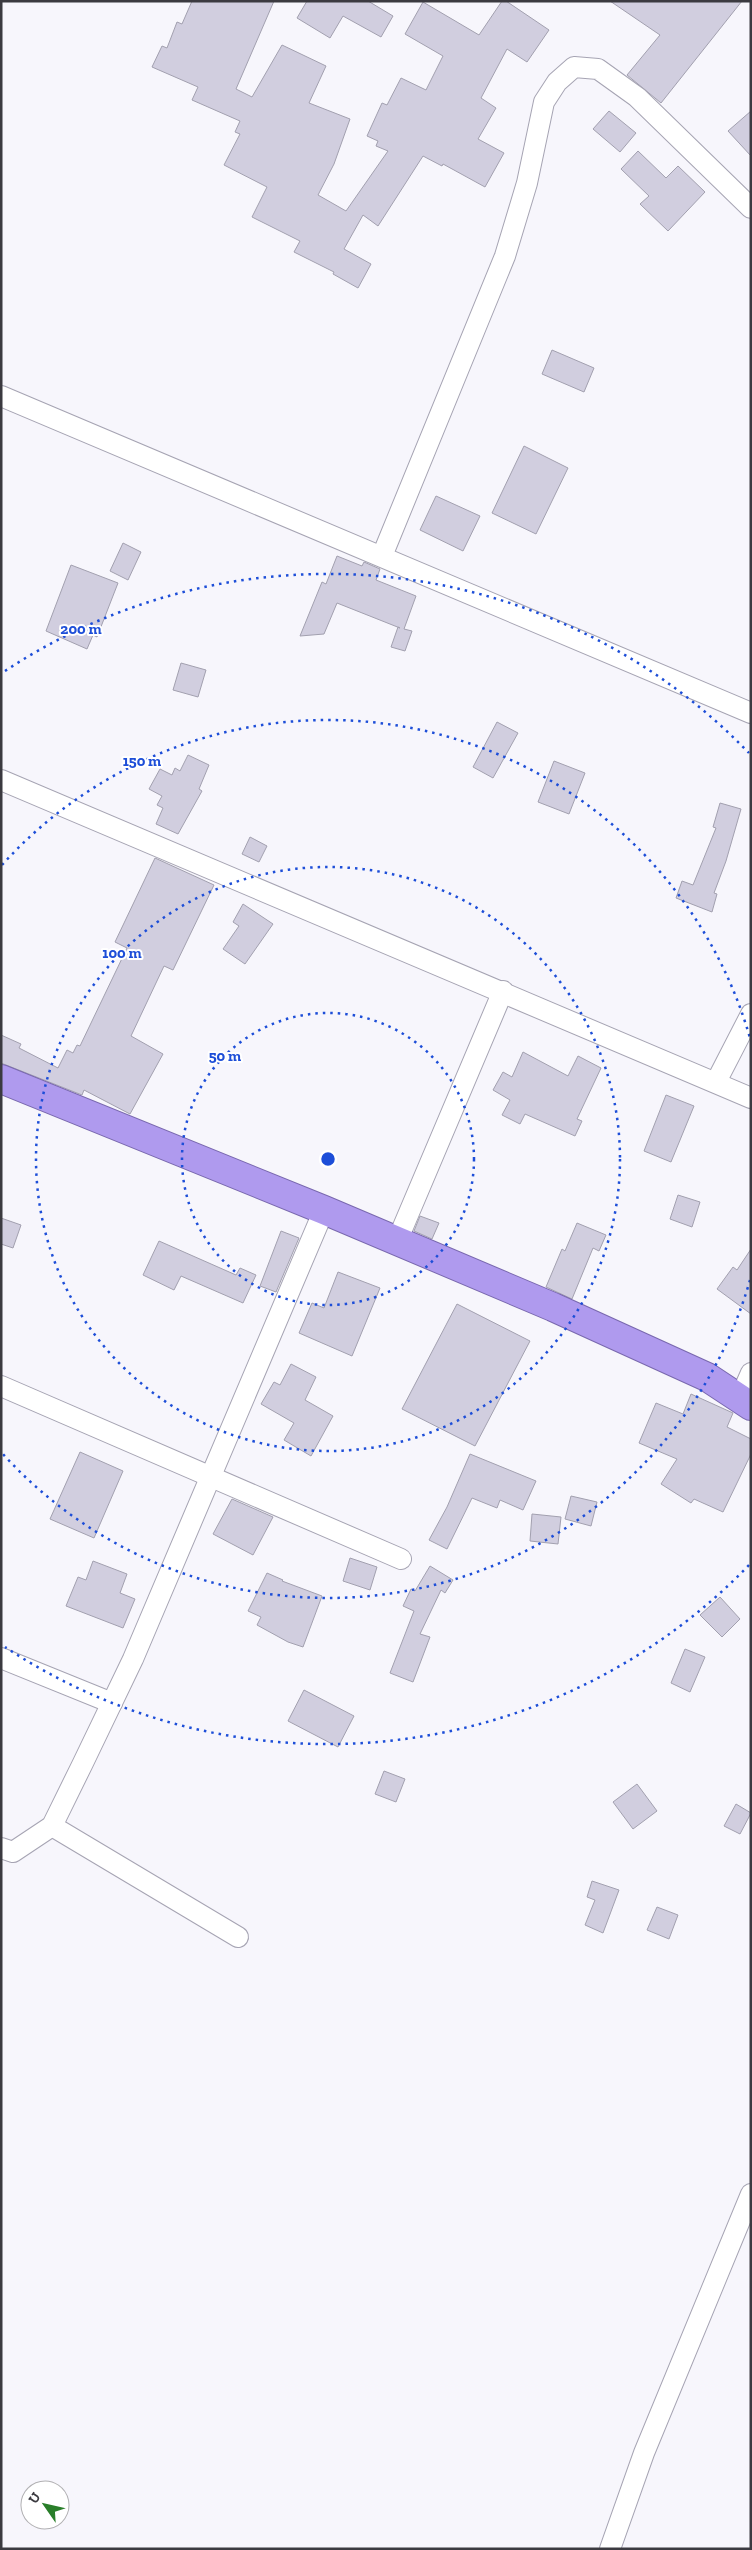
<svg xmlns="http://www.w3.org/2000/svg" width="752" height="2550" font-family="'Zilla Slab',serif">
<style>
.building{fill:#d1cedf;stroke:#a2a0af}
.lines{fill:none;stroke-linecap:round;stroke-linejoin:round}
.minor-casing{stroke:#a6a4b3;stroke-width:22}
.trunk-casing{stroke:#7968ae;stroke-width:30}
.minor{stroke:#fff;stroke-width:20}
.trunk{stroke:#af9aee;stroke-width:28}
.ring{fill:none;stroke:#1d4ed8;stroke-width:2.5;stroke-dasharray:2.5 5}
.centre{fill:#1d4ed8;stroke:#fff;stroke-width:2.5}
.ring-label{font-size:15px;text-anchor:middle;font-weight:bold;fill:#1d4ed8;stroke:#fff;stroke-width:4;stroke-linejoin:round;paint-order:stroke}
</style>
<rect width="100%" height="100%" fill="#f7f6fc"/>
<g class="building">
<path d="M192 1H274L236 89 252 97 282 45 326 66 309 103 350 119 334 164 318 195 346 211 388 151 376 146 378 141 367 136 382 103 387 105 401 78 426 90 443 56 405 34 423 2 479 35 502 1H506L549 30 527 62 507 49 481 98 496 108 478 139 504 153 485 187 443 164 442 166 423 156 378 226 363 215 344 249 371 264 358 288 333 274 334 272 294 252 300 241 252 217 267 187 224 165 240 134 235 132 240 121 192 100 198 87 152 67 162 46 167 48 177 22 182 24Z"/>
<path d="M307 1H368L393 16 381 37 343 16 330 38 297 18Z"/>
<path d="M610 1H742L661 103 627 75 660 35Z"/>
<path d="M609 111 636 133 620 152 593 129Z"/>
<path d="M751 111V156L728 131Z"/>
<path d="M638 151 666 178 678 166 705 192 668 231 640 204 649 196 621 169Z"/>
<path d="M552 350 594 368 584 392 542 374Z"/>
<path d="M524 446 568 468 536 534 492 513Z"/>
<path d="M436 496 480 516 463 551 420 530Z"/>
<path d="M123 543 141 552 128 580 110 571Z"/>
<path d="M337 556 362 566 364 562 380 569 376 580 416 596 404 629 412 631 405 651 391 647 398 627 400 628 337 603 324 634 300 636 322 582 326 584Z"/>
<path d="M71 565 118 583 97 637 93 635 87 649 46 631Z"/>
<path d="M181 663 206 670 198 697 173 690Z"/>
<path d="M497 722 518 733 493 778 473 767Z"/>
<path d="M188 755 209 765 199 789 202 791 178 834 156 824 163 808 157 805 162 796 149 789 160 769 172 775 175 768 180 771Z"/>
<path d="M554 761 585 773 569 814 538 802Z"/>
<path d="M720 803 741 809 726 861 714 893 717 894 712 912 676 898 682 881 693 885 716 828 713 827Z"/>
<path d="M250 837 267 846 259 862 242 854Z"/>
<path d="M155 858 214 885 173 970 164 966 131 1036 163 1054 130 1114 84 1090 82 1095 1 1063V1035L21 1044 19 1048 58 1068 67 1050 73 1053 77 1045 80 1046 127 948 115 942Z"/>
<path d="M243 904 273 924 245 964 223 949 239 926 233 922Z"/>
<path d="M523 1052 568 1076 578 1056 601 1068 577 1119 582 1121 575 1136 525 1114 520 1124 502 1115 510 1100 493 1090 503 1072 512 1077Z"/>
<path d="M666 1095 694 1106 671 1162 644 1151Z"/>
<path d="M678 1195 700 1202 692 1227 670 1219Z"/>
<path d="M420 1216 439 1223 432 1239 414 1231Z"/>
<path d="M1 1218 21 1225 13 1248 1 1244Z"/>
<path d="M577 1223 606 1235 599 1251 593 1248 572 1299 546 1287 562 1249 565 1251Z"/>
<path d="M281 1231 299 1238 276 1292 260 1286Z"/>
<path d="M159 1241 236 1275 240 1268 256 1275 243 1303 181 1276 174 1290 143 1275Z"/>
<path d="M751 1249V1314L717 1289 733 1267 737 1270Z"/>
<path d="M338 1272 380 1288 352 1356 299 1333 312 1303 324 1308Z"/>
<path d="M457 1304 530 1341 475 1446 402 1409Z"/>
<path d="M291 1364 316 1377 305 1400 333 1416 311 1456 284 1440 294 1423 261 1404 274 1382 280 1385Z"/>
<path d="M691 1394 733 1413 727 1427 751 1439V1454L723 1512 694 1499 691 1503 661 1484 677 1459 639 1443 656 1403 683 1414Z"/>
<path d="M80 1452 123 1471 94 1538 50 1519Z"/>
<path d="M470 1454 536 1481 523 1510 500 1500 497 1508 472 1498 447 1549 429 1540 447 1507Z"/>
<path d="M571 1496 597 1502 591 1526 565 1519Z"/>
<path d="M232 1499 273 1517 253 1555 213 1534Z"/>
<path d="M532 1514 561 1517 558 1544 530 1541Z"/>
<path d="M350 1558 377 1567 370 1590 343 1581Z"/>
<path d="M93 1561 127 1574 120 1593 135 1599 123 1628 66 1606 78 1577 86 1580Z"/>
<path d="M430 1566 453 1580 445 1593 441 1590 420 1634 430 1637 413 1682 390 1673 414 1611 403 1606 411 1589 415 1591Z"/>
<path d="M267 1573 283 1580 282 1581 322 1596 303 1647 288 1642 257 1625 261 1617 248 1611Z"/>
<path d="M720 1597 740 1619 722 1637 700 1615Z"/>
<path d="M685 1649 705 1657 690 1692 671 1683Z"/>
<path d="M304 1690 354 1716 338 1747 288 1721Z"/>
<path d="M384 1771 405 1779 396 1802 375 1794Z"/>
<path d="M637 1784 657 1811 633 1829 613 1802Z"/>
<path d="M736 1804 751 1813 740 1834 724 1826Z"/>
<path d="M592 1881 619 1890 603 1933 585 1925 595 1900 587 1897Z"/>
<path d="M657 1907 678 1915 669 1939 647 1930Z"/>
</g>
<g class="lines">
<g class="minor-casing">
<g id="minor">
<path d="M1 396 751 713"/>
<path d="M382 556 505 256 527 183 544 102 557 82 574 67 598 69 637 97 751 208"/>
<path d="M1 780 751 1098"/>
<path d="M716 1082 751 1014"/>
<path d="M397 1241 503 991"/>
<path d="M1 1386 401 1559"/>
<path d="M740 1398 751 1373"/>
<path d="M1 1658 112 1703"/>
<path d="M52 1826 238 1937"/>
<path d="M1 1848 13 1852 52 1826 83 1763 133 1659 324 1210"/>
<path d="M610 2549 644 2453 751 2194"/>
</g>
</g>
<g class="trunk-casing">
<path id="trunk" d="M1 1079 324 1210 553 1307 707 1377 751 1406"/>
</g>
<use href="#minor" class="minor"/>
<use href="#trunk" class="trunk"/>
</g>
<g class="ring">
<circle cx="328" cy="1159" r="146"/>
<circle cx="328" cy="1159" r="292"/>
<path d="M750 1280A439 439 0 0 1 2 1453M2 865A439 439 0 0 1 750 1038"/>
<path d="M749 1565A585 585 0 0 1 5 1647M5 671A585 585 0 0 1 749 753"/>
</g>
<circle cx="328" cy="1159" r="8" class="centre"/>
<g class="ring-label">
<text x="81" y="634">200 m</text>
<text x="142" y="766">150 m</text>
<text x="122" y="958">100 m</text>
<text x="225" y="1061">50 m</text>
</g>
<rect width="752" height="2550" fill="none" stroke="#3b3a40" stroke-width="5"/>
<g transform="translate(45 2505) rotate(304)"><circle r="24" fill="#ffffff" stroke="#b1b0b3"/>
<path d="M0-4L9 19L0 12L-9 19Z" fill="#297e2a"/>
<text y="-8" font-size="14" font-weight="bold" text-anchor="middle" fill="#3b3a40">U</text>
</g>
</svg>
